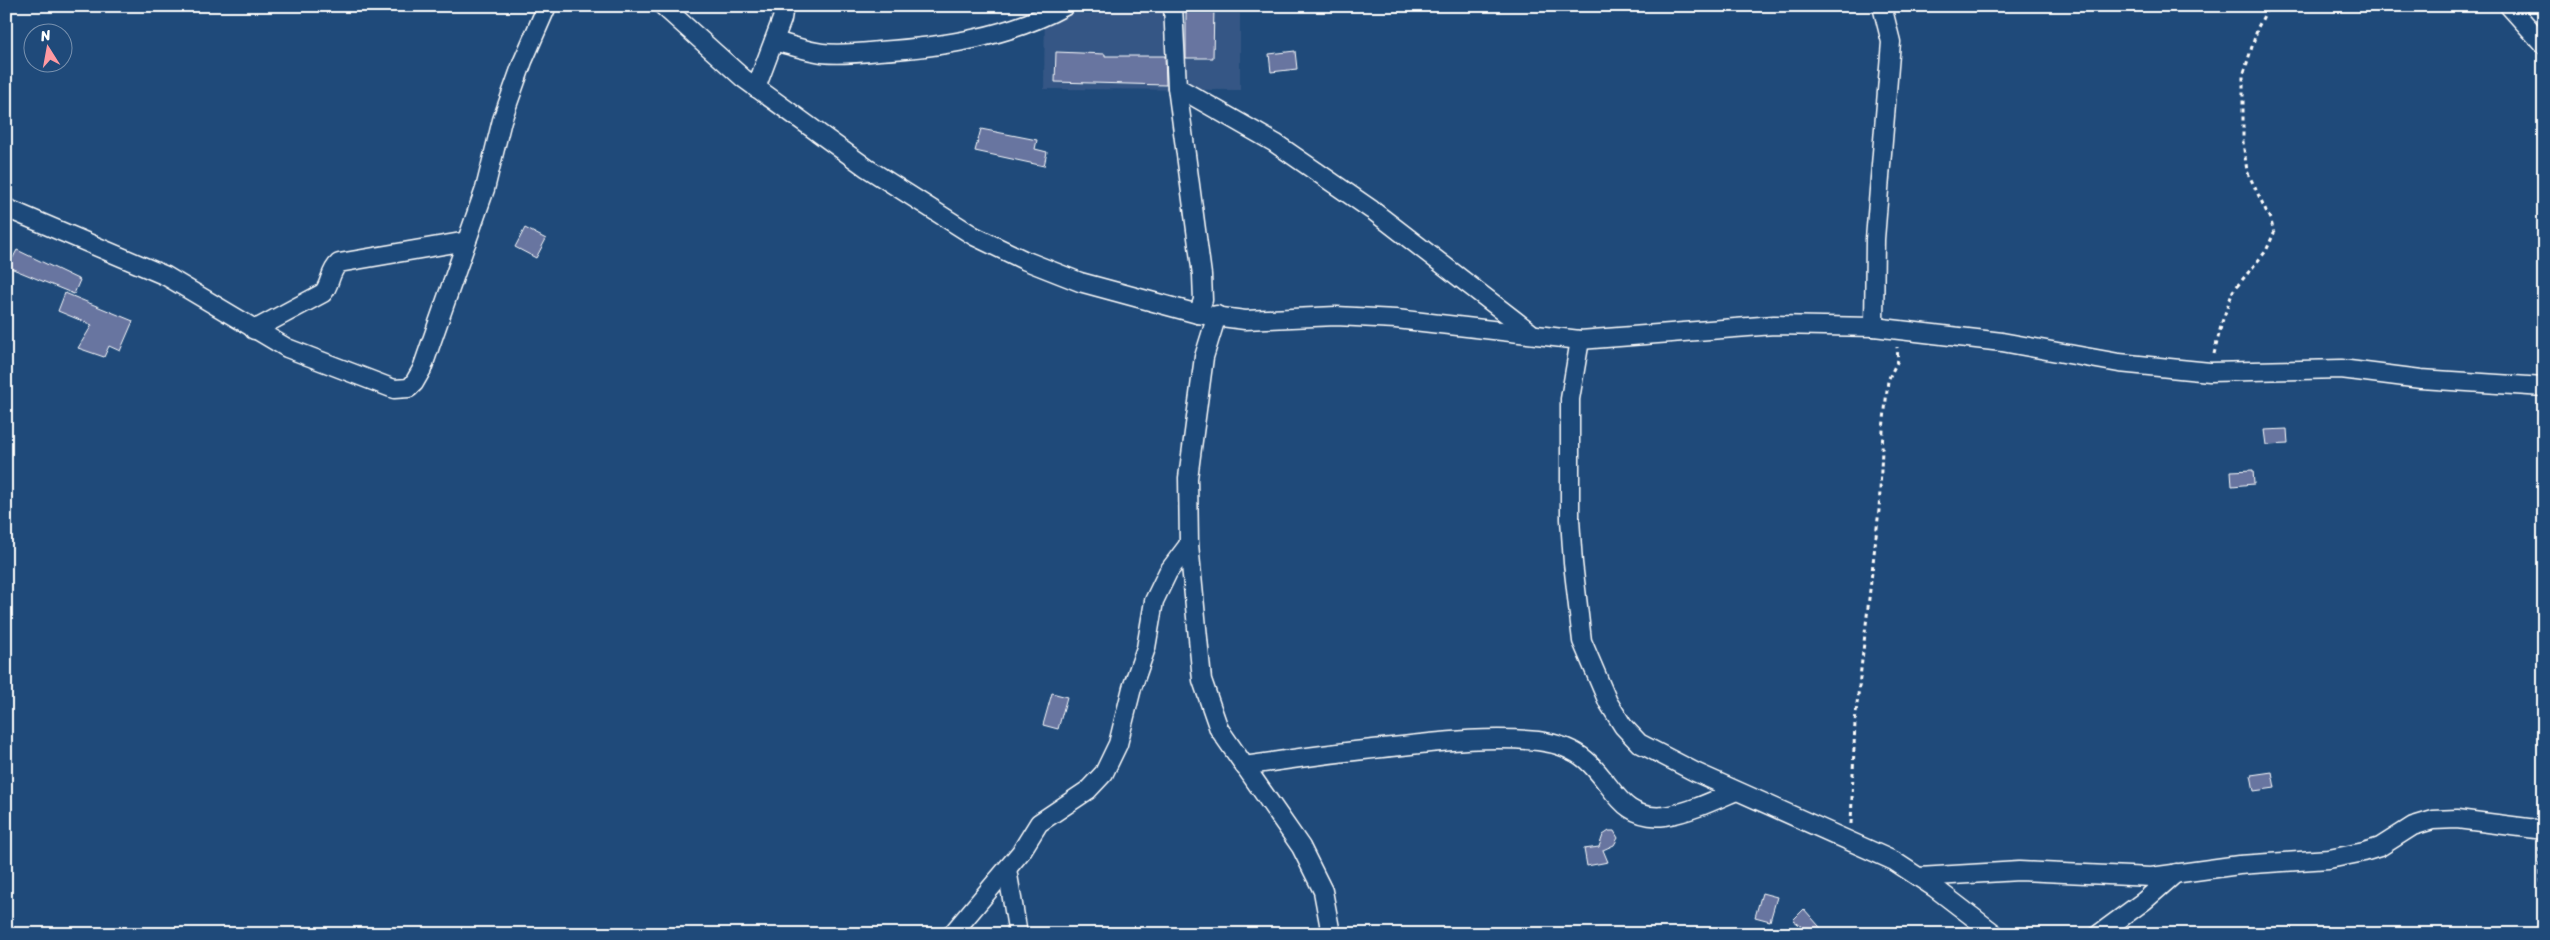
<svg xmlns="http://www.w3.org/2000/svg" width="2550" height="940" font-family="Sriracha,sans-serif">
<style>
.built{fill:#355785}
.building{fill:#6774a0;stroke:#fff}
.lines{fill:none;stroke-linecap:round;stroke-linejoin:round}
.street-casing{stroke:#fff;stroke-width:21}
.path{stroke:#fff;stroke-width:3;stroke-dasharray:4 4;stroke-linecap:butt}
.street{stroke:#1f4a7a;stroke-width:18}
</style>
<rect width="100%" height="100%" fill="#1f4a7a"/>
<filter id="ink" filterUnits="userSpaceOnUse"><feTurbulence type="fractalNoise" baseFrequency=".02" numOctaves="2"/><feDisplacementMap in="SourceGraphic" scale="10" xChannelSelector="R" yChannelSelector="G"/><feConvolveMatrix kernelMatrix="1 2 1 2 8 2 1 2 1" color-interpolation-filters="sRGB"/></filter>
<g filter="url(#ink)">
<path class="built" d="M1045 6H1240V90L1044 89Z"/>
<g class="building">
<path d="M1186 6H1214L1213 58H1186Z"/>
<path d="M1295 51 1297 69 1271 72 1269 54Z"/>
<path d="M1056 52 1105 54V56H1165L1166 85 1055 82Z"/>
<path d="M981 129 1037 140 1035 149 1047 152 1044 166 975 151Z"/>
<path d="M525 228 546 239 536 258 515 247Z"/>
<path d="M17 250 80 280 74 294 8 267Z"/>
<path d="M65 293 133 321 120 351 109 346 104 357 78 348 92 325 58 311Z"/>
<path d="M2287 429 2288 444 2266 445 2264 430Z"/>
<path d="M2253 470 2254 484 2232 486 2231 471Z"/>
<path d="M1052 693 1067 697 1058 729 1043 725Z"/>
<path d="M2272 772 2275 788 2254 791 2251 775Z"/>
<path d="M1609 831H1614L1618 838 1614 845 1603 850 1608 862 1587 866 1584 849 1599 847 1603 835Z"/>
<path d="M1762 893 1777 897 1770 921 1755 917Z"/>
<path d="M1804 909 1826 934H1811L1793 920Z"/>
</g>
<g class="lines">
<g class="street-casing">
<g id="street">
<path d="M663 6 743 78 867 168 974 236 1024 260 1080 282 1198 314 1245 320 1336 316 1396 319 1580 340 1774 325 1874 327 2002 342 2119 363 2210 372 2341 369 2421 379 2544 387"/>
<path d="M1173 6 1177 87 1202 275 1203 300 1198 314"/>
<path d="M2509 6 2544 45"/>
<path d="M774 41C790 45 806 51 822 53 841 55 860 53 879 51 942 47 1009 37 1065 6"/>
<path d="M1177 87 1275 143 1372 210 1530 332"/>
<path d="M756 88 782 19 784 6"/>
<path d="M6 208 166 276 287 348 394 389 409 388 414 383 422 369 431 343 485 189 502 120 523 61 547 6"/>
<path d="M1217 315 1204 357 1188 478 1189 544 1202 680 1219 729 1301 847 1323 891 1331 934"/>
<path d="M1874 327 1875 239 1891 42 1882 6"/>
<path d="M254 330 323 293C331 284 329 272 339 263L467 241"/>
<path d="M1580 340 1570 399V519L1573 563 1582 641 1608 702 1623 726 1639 743 1695 772 1894 861 1935 888 1995 934"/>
<path d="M1244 766C1297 758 1349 751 1402 746 1446 741 1493 736 1538 741 1555 743 1573 749 1586 760 1614 784 1620 821 1665 816 1690 812 1713 801 1736 791"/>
<path d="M1007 869 1018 934"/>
<path d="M1919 877 2019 871 2151 877 2239 865 2329 859 2364 852 2380 847 2413 826 2433 820 2457 819 2544 830"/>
<path d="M952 934 1021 852 1039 823 1088 790 1104 773 1118 744 1132 688 1146 648 1154 601 1168 572 1189 544"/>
<path d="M2099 934 2144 901 2176 873"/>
</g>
</g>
<g class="path">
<path d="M2214 354 2222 322 2233 291 2266 251 2274 233 2271 221 2247 171 2243 142V76L2258 27 2269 6"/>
<path d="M1851 824 1855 722 1879 510 1883 430 1888 380 1898 360 1897 347"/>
<path d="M2539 847 2544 919"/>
</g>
<use href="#street" class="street"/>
</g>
</g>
<rect width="2550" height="940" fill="none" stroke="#1f4a7a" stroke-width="25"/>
<rect x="12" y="12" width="2525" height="915" fill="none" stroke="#fff" stroke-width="2" filter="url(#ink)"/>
<g transform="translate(48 48) rotate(349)"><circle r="24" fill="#1f4a7a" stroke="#7992af"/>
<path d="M0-4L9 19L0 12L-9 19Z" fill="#ff9aa2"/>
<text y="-8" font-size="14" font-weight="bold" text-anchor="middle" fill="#ffffff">N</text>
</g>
</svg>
